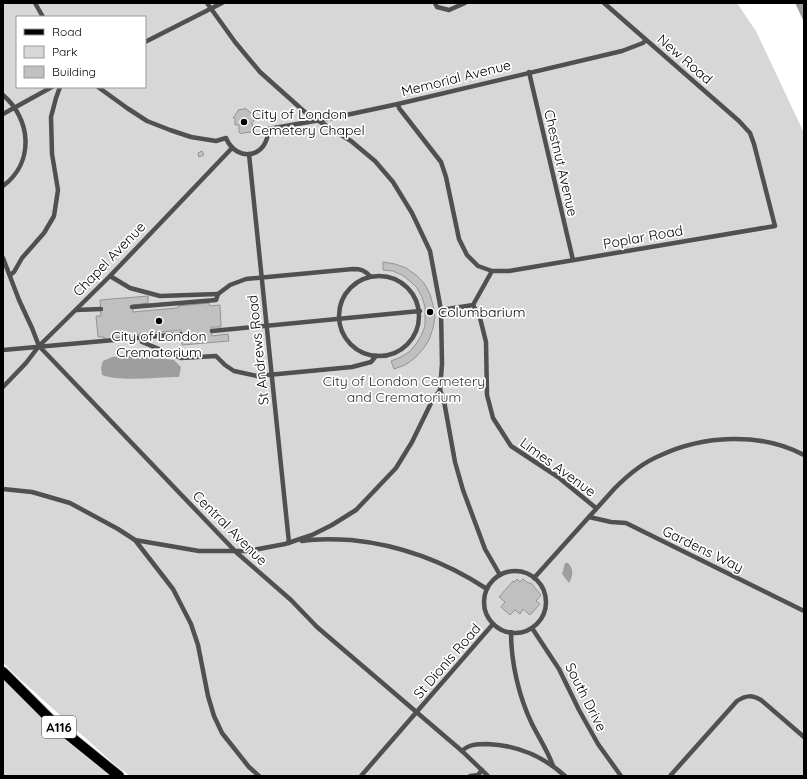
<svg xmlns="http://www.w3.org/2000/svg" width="807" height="779" font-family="Quicksand,sans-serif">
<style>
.green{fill:#d7d7d7;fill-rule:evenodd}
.water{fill:#9e9e9e}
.building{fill:#c0c0c0;stroke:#949494}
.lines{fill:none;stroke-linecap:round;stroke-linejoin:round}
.primary-casing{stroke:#dbdbdb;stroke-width:12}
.lane{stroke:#505050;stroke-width:4.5}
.primary{stroke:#000;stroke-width:10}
.poi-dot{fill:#000;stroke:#fff;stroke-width:1.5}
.labels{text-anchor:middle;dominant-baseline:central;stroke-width:3.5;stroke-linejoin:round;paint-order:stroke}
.shield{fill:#fff;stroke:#4c4c4c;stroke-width:1}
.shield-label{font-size:13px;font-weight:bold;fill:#000}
.street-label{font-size:14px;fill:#000;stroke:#fff}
.poi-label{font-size:14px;fill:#000;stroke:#fff;text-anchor:start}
.park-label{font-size:14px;fill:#2e2e2e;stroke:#fff}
</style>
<rect width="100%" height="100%" fill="#fff"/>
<g class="green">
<path d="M3 3H737L756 31 804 133V776H130L113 763 11 671 3 662ZM17 17H145V87H17Z"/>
<path d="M3 676 114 776H3Z"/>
</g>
<g class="water">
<path d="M796 3H804V22L796 5Z"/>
<path d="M134 355 174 360 181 367 179 377C159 377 119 382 102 375L101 367 103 361 112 357Z"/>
<path d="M565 563H568C574 568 573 577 569 583L562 574Z"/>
</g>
<g class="building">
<path d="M245 108 251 113H253L252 114 254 120 252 123 253 129 254 130 252 132 242 133 241 134 239 132V125H235V118H233L238 111V110L245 109Z"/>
<path d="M202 151 204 155 199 157 198 153Z"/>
<path d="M383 262 395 264 406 268 416 275 424 283 430 294 433 305 435 317 433 328 429 340 423 349 415 358 405 365 394 369 391 361 401 357 409 352 416 344 421 336 425 326V307L422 297 417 288 410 281 402 275 393 271 383 270Z"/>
<path d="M148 296V303L132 305 133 312 178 308V306L209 303 210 306 220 305 221 327H211L212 336 228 334 229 341 182 345 181 330 133 335V337L104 340V337H98L96 316H101L100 300Z"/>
<path d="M517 579 520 582 523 579 528 583H531L541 595 536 601 540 604 530 615 523 609 520 614 515 610 510 615 501 607 505 602 499 597 513 581 514 582Z"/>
</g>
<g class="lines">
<g class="primary-casing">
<path id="primary" d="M3 672 56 725 119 776"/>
</g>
<g class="lane">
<path d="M35 3 43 17"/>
<path d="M207 3 235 42 260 72 306 113 351 141 375 161 393 182 412 213 430 251 441 310 442 364 440 390 444 401 455 462 463 490 485 549 500 575"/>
<path d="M435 3 437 7 449 10 465 3"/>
<path d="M145 42 222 3"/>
<path d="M529 72 573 260"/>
<path d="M98 87 127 108 147 121 170 130 191 137 216 141 226 138C237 164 269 157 268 129L332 118 398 104 622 51 643 43 646 40"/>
<path d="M3 95C31 119 35 162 3 186"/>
<path d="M398 104 399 108 441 162 446 177 459 239 467 255 478 266 492 271"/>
<path d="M3 114 52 87"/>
<path d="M249 154 289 543"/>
<path d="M3 258 19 300 32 328 39 346 236 552 291 600 317 627 462 751 488 776"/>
<path d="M10 275 14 272 22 258 44 233 54 216 58 190 52 154 51 117 56 98 60 87"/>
<circle cx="379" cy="316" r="40"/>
<path d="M110 276 130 288 160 296 218 294"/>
<path d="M473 305 480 318 486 342 487 395 493 418 511 446 558 477 596 508"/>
<path d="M132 307 216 300 218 294 230 285 246 279 353 269C361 269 364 270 370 276"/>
<path d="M76 310 101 309"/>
<path d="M441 310 473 305 492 271H509L775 226 754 144 750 133 739 121 604 3"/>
<path d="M212 331 420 311"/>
<path d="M141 337 142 342 181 358 216 356 225 365 234 371 257 376 352 367 371 362 376 356"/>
<path d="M3 350 181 334"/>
<path d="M3 387 26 363 39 346 110 276 232 148"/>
<path d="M3 489 32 492 70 503 118 529 135 540 173 589 191 624 198 645 208 696 214 716 222 733 249 767 259 776"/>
<path d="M589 517 611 522 626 523 804 611"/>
<path d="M135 540 199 551H248L285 544 312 535 332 525 356 510 396 468 412 442 432 401 440 390"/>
<path d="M302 541C319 538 335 539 351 540 401 545 446 562 487 589"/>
<circle cx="515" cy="602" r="31"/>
<path d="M534 578 615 488C628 475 642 463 659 456 703 435 761 432 804 455"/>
<path d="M532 628 559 669 579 710 598 744 621 776"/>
<path d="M511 632C511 663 519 697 532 724 539 738 548 751 553 766"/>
<path d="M462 751C469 744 478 744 487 744 517 745 543 756 565 776"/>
<path d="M361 776 493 624"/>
<path d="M470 776 478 775 482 770"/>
<path d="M670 776 737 701C746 695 752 695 761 700L804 737"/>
</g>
<use href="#primary" class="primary"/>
</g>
<g class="poi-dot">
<circle cx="244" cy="122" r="4"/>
<circle cx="430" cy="312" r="4"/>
<circle cx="159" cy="321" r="4"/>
</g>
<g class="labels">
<rect class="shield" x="42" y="716" width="34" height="22" rx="3"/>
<g class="shield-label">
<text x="59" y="727">A116</text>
</g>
<g class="street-label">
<text transform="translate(685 59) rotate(41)">New Road</text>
<text transform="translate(456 78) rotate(-14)">Memorial Avenue</text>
<text transform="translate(561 163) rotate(77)">Chestnut Avenue</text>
<text transform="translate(643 237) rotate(-10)">Poplar Road</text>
<text transform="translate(109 259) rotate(-46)">Chapel Avenue</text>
<text transform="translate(258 350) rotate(-96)">St Andrews Road</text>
<text transform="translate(558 467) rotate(36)">Limes Avenue</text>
<text transform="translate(230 528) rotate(45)">Central Avenue</text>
<text transform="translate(703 549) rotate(26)">Gardens Way</text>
<text transform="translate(447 661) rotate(-49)">St Dionis Road</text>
<text transform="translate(586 697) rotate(63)">South Drive</text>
</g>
<g class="poi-label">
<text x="252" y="114">City of London<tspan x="252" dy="16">Cemetery Chapel</tspan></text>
<text x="438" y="312">Columbarium</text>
<text x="159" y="336" text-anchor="middle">City of London<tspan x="159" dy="16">Crematorium</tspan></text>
</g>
<g class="park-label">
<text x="404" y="381">City of London Cemetery<tspan x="404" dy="16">and Crematorium</tspan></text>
</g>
</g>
<rect width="807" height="779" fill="none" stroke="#000000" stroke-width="8"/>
<rect x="16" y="16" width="130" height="72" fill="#ffffff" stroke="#999999"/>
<rect x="24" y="29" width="20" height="6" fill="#000000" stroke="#999999"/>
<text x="52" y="36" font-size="12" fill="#000000">Road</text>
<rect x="24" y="46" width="20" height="12" fill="#d7d7d7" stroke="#999999"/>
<text x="52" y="56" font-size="12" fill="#000000">Park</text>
<rect x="24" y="66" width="20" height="12" fill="#c0c0c0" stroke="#999999"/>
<text x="52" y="76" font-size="12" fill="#000000">Building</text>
</svg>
